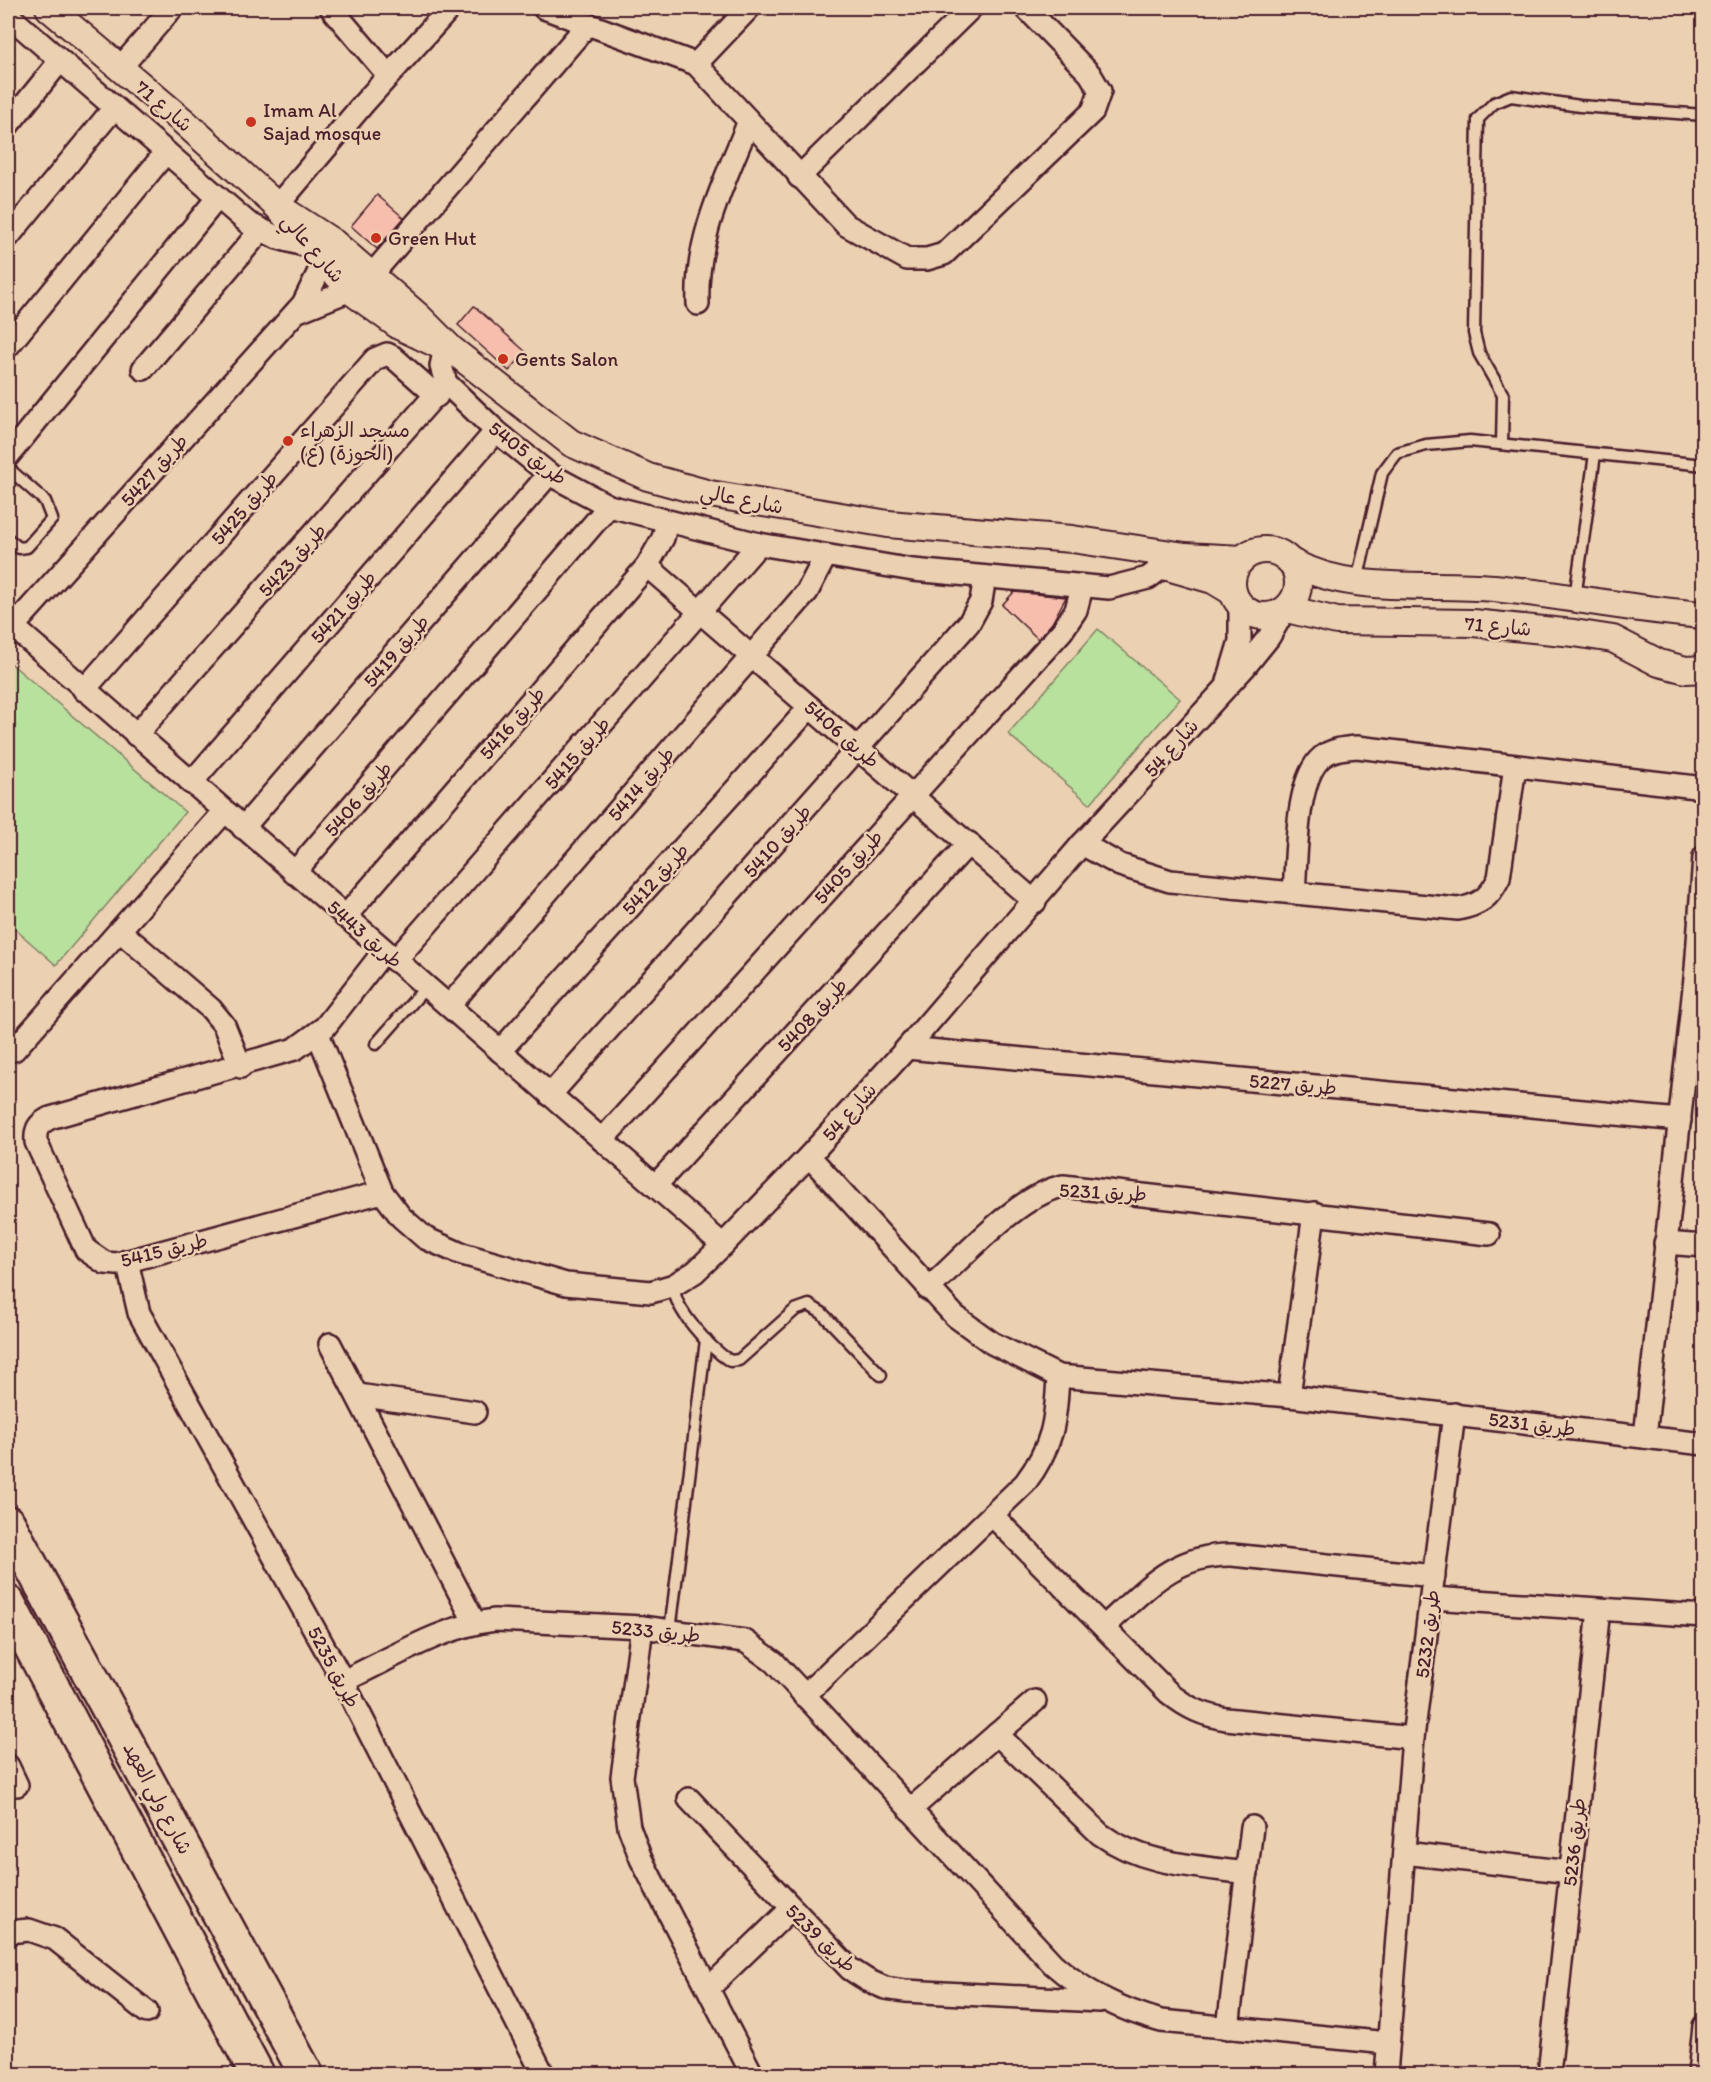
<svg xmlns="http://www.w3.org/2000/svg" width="1711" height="2082" font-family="Itim,'Playpen Sans Arabic',sans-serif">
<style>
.green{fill:#b8e19d;stroke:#818064;stroke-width:1.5}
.building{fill:#f7beae;stroke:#4a1f2b;stroke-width:1.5}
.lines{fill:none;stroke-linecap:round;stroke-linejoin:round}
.service-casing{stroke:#4a1f2b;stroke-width:15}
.minor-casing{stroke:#4a1f2b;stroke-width:26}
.tertiary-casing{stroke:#4a1f2b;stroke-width:30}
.primary-casing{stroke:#4a1f2b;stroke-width:38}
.service{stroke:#ebd0b2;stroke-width:10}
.minor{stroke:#ebd0b2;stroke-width:21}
.tertiary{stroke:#ebd0b2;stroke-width:26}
.primary{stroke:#ebd0b2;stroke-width:33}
.poi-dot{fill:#c8321e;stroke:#ebd0b2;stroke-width:2}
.labels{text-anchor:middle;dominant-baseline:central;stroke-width:5;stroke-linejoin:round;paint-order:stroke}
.street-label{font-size:20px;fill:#4a1f2b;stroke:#ebd0b2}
.poi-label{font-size:20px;fill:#4a1f2b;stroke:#ebd0b2;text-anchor:start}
</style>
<rect width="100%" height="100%" fill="#ebd0b2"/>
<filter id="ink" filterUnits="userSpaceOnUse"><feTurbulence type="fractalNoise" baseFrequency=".0167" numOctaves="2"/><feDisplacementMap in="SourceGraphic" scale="12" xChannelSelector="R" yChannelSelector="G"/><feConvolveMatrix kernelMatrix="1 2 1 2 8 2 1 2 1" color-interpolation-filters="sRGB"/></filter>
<g filter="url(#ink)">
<g class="green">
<path d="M1098 629 1180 699 1090 804 1008 734Z"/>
<path d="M8 661 185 812 56 965 8 923Z"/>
</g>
<g class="building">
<path d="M377 195 404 218 377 249 351 226Z"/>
<path d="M474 306 526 352 509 371 458 325Z"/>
<path d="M1014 592 1066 597 1052 623 1038 639 1002 605Z"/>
</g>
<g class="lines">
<g class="service-casing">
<g id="service">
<path d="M1502 444 1503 395 1479 353 1474 333 1478 119 1494 103 1511 96 1580 106 1704 115"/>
<path d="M8 468 45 501 52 519 27 547 19 548 8 539"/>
<path d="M1357 581 1382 473 1397 453 1426 445 1470 441 1704 465"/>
<path d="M1575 598 1595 454"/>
<path d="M376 1044 426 987"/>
<path d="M674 1285C672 1308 711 1349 730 1361L739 1360 795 1310 809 1305 822 1313 881 1375"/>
<path d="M670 1631 706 1340"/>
</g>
</g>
<g class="minor-casing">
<g id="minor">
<path d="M331 8 388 75"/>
<path d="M544 8 696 64 846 225 907 259H927L944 254 1093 111 1100 91 1090 74 1026 8"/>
<path d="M8 15 248 223 278 238 314 248"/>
<path d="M696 64 749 8"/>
<path d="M120 68 172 8"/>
<path d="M8 125 60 61"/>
<path d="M799 177 971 8"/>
<path d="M277 206 364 103 450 8"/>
<path d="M8 237 114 108"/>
<path d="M698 304C695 238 725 181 749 121"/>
<path d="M296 312 363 285 588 24"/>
<path d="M8 346 166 152"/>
<path d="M451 349 443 357 441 366 446 383 496 431 549 474 609 506 759 544 913 570 1109 588 1148 578 1164 566"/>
<path d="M143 369 261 230"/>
<path d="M8 456 218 197"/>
<path d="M647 566 1035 902"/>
<path d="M8 622 723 1245"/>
<path d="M13 627 303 304 327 255 334 250"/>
<path d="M1228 681 1240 641V605"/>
<path d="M84 690 375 359 387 354 393 357 437 396"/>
<path d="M136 735 445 384"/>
<path d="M191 783 496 431"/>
<path d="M243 828 549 474"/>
<path d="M1082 844 1120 865 1170 881 1458 909C1480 905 1489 898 1499 878L1515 766"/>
<path d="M294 873 609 506"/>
<path d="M1294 892C1297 858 1295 779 1322 757 1332 749 1344 748 1357 747L1704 788"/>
<path d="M345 917 647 566 663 538 667 522"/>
<path d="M120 931 211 1009 224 1025 241 1067"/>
<path d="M395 961 759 544"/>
<path d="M449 1006 807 592 825 557"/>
<path d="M318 1034 382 1192 401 1217 425 1238 459 1253 566 1284 651 1292 674 1285 695 1272 723 1245 809 1156 907 1048 1082 844 1244 668 1269 637 1284 611"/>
<path d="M907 1048 1680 1120"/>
<path d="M14 1050 224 812"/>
<path d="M500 1051 810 707"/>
<path d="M550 1095 969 623 981 601 985 577"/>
<path d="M602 1140 1062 631 1076 610 1082 587"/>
<path d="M809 1156 955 1316 992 1343 1058 1376 1289 1396 1704 1444"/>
<path d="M655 1186 969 843"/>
<path d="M382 1192 117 1264 105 1263 86 1250 36 1142C35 1129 38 1124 50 1118L295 1049 325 1027 384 951"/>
<path d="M1665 1243 1704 1246"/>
<path d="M127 1261 139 1313 343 1681 543 2074"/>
<path d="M928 1289C964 1257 1018 1195 1063 1186L1489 1234"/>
<path d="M330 1344 475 1623"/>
<path d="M358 1395 475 1412"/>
<path d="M1289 1396 1314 1213"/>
<path d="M1645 1437 1696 969 1704 857"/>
<path d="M993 1516 1169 1693C1187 1708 1203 1715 1226 1719L1413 1738"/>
<path d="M1432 1598 1704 1616"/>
<path d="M642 1627 622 1777 629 1827 641 1859 752 2074"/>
<path d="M1104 1627C1145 1590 1173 1554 1232 1555L1434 1576"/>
<path d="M343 1681C391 1659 442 1626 495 1620L642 1627 745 1641 774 1662 1053 1964C1086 1993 1119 2009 1161 2021L1388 2043"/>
<path d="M804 1696 1025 1483C1053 1446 1056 1421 1058 1376"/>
<path d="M997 1734 1035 1701"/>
<path d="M8 1766 17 1785"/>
<path d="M689 1799 850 1969 867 1980 885 1988 905 1991 1099 2001"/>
<path d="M910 1810 997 1734 1100 1834C1143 1865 1196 1866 1247 1873"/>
<path d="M1404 1853 1570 1872"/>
<path d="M8 1932 29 1930 55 1939 147 2012"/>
<path d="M709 1988 791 1909"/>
<path d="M1228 2028 1252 1827"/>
<path d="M1386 2074 1413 1738 1454 1414"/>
<path d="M1549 2074 1599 1609"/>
<path d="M1699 2074 1704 2026"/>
</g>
</g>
<g class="tertiary-casing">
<g id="tertiary">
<path d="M49 8 183 121 277 206 351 291 399 326 439 345"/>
<path d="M277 206 334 243 418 316 451 349 571 443 648 477 710 494 888 524 1072 539 1185 556 1242 559"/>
<circle cx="1265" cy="583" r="33"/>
<path d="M1291 562C1353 595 1427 582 1494 588 1564 595 1633 610 1704 615"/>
<path d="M1161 565 1213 580 1233 592"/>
<path d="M1287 609 1337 621 1473 623 1574 633 1613 639 1659 663 1686 670 1704 669"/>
</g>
</g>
<g class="primary-casing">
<g id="primary">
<path d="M8 1523 306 2074"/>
<path d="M8 1603 257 2074"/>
</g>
</g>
<use href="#service" class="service"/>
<use href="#minor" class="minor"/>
<use href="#tertiary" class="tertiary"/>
<use href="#primary" class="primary"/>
</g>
</g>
<g class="poi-dot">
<circle cx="251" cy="122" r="6"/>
<circle cx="376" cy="238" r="6"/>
<circle cx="503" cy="359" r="6"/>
<circle cx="288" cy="441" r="6"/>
</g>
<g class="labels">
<g class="street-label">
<text transform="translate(164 106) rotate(40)">شارع 71</text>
<text transform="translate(313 248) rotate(49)">شارع عالي</text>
<text transform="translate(528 453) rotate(37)">طريق 5405</text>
<text transform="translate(154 470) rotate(-48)">طريق 5427</text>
<text transform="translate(742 499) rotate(11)">شارع عالي</text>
<text transform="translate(244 508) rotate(-49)">طريق 5425</text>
<text transform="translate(292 560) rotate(-48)">طريق 5423</text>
<text transform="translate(343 607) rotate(-49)">طريق 5421</text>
<text transform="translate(1498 626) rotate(5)">شارع 71</text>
<text transform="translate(396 651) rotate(-49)">طريق 5419</text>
<text transform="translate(512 723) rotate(-49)">طريق 5416</text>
<text transform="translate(842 734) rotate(41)">طريق 5406</text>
<text transform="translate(1171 748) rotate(-48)">شارع 54</text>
<text transform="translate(577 753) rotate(-49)">طريق 5415</text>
<text transform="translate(641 784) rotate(-49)">طريق 5414</text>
<text transform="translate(358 799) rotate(-49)">طريق 5406</text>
<text transform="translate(777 841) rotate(-48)">طريق 5410</text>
<text transform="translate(848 867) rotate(-48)">طريق 5405</text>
<text transform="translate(655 879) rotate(-48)">طريق 5412</text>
<text transform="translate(365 934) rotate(41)">طريق 5443</text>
<text transform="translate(812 1015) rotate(-47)">طريق 5408</text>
<text transform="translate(1293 1084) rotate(5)">طريق 5227</text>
<text transform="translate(849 1112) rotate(-48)">شارع 54</text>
<text transform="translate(1103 1192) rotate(3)">طريق 5231</text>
<text transform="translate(164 1250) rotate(-14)">طريق 5415</text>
<text transform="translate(1532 1424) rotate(7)">طريق 5231</text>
<text transform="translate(656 1631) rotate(6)">طريق 5233</text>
<text transform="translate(1427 1634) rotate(-83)">طريق 5232</text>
<text transform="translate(334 1667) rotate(62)">طريق 5235</text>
<text transform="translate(158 1798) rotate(62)">شارع ولي العهد</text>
<text transform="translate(1574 1842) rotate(-84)">طريق 5236</text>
<text transform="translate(821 1938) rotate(44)">طريق 5239</text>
</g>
<g class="poi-label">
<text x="263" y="110">Imam Al<tspan x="263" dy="23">Sajad mosque</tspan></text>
<text x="388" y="238">Green Hut</text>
<text x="515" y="359">Gents Salon</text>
<text x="300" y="430">مسجد الزهراء<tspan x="300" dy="23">(ع) (الحوزة)</tspan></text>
</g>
</g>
<rect width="1711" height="2082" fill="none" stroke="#ebd0b2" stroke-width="30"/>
<rect x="15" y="15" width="1681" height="2052" fill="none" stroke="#4a1f2b" stroke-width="2" filter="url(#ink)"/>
</svg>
